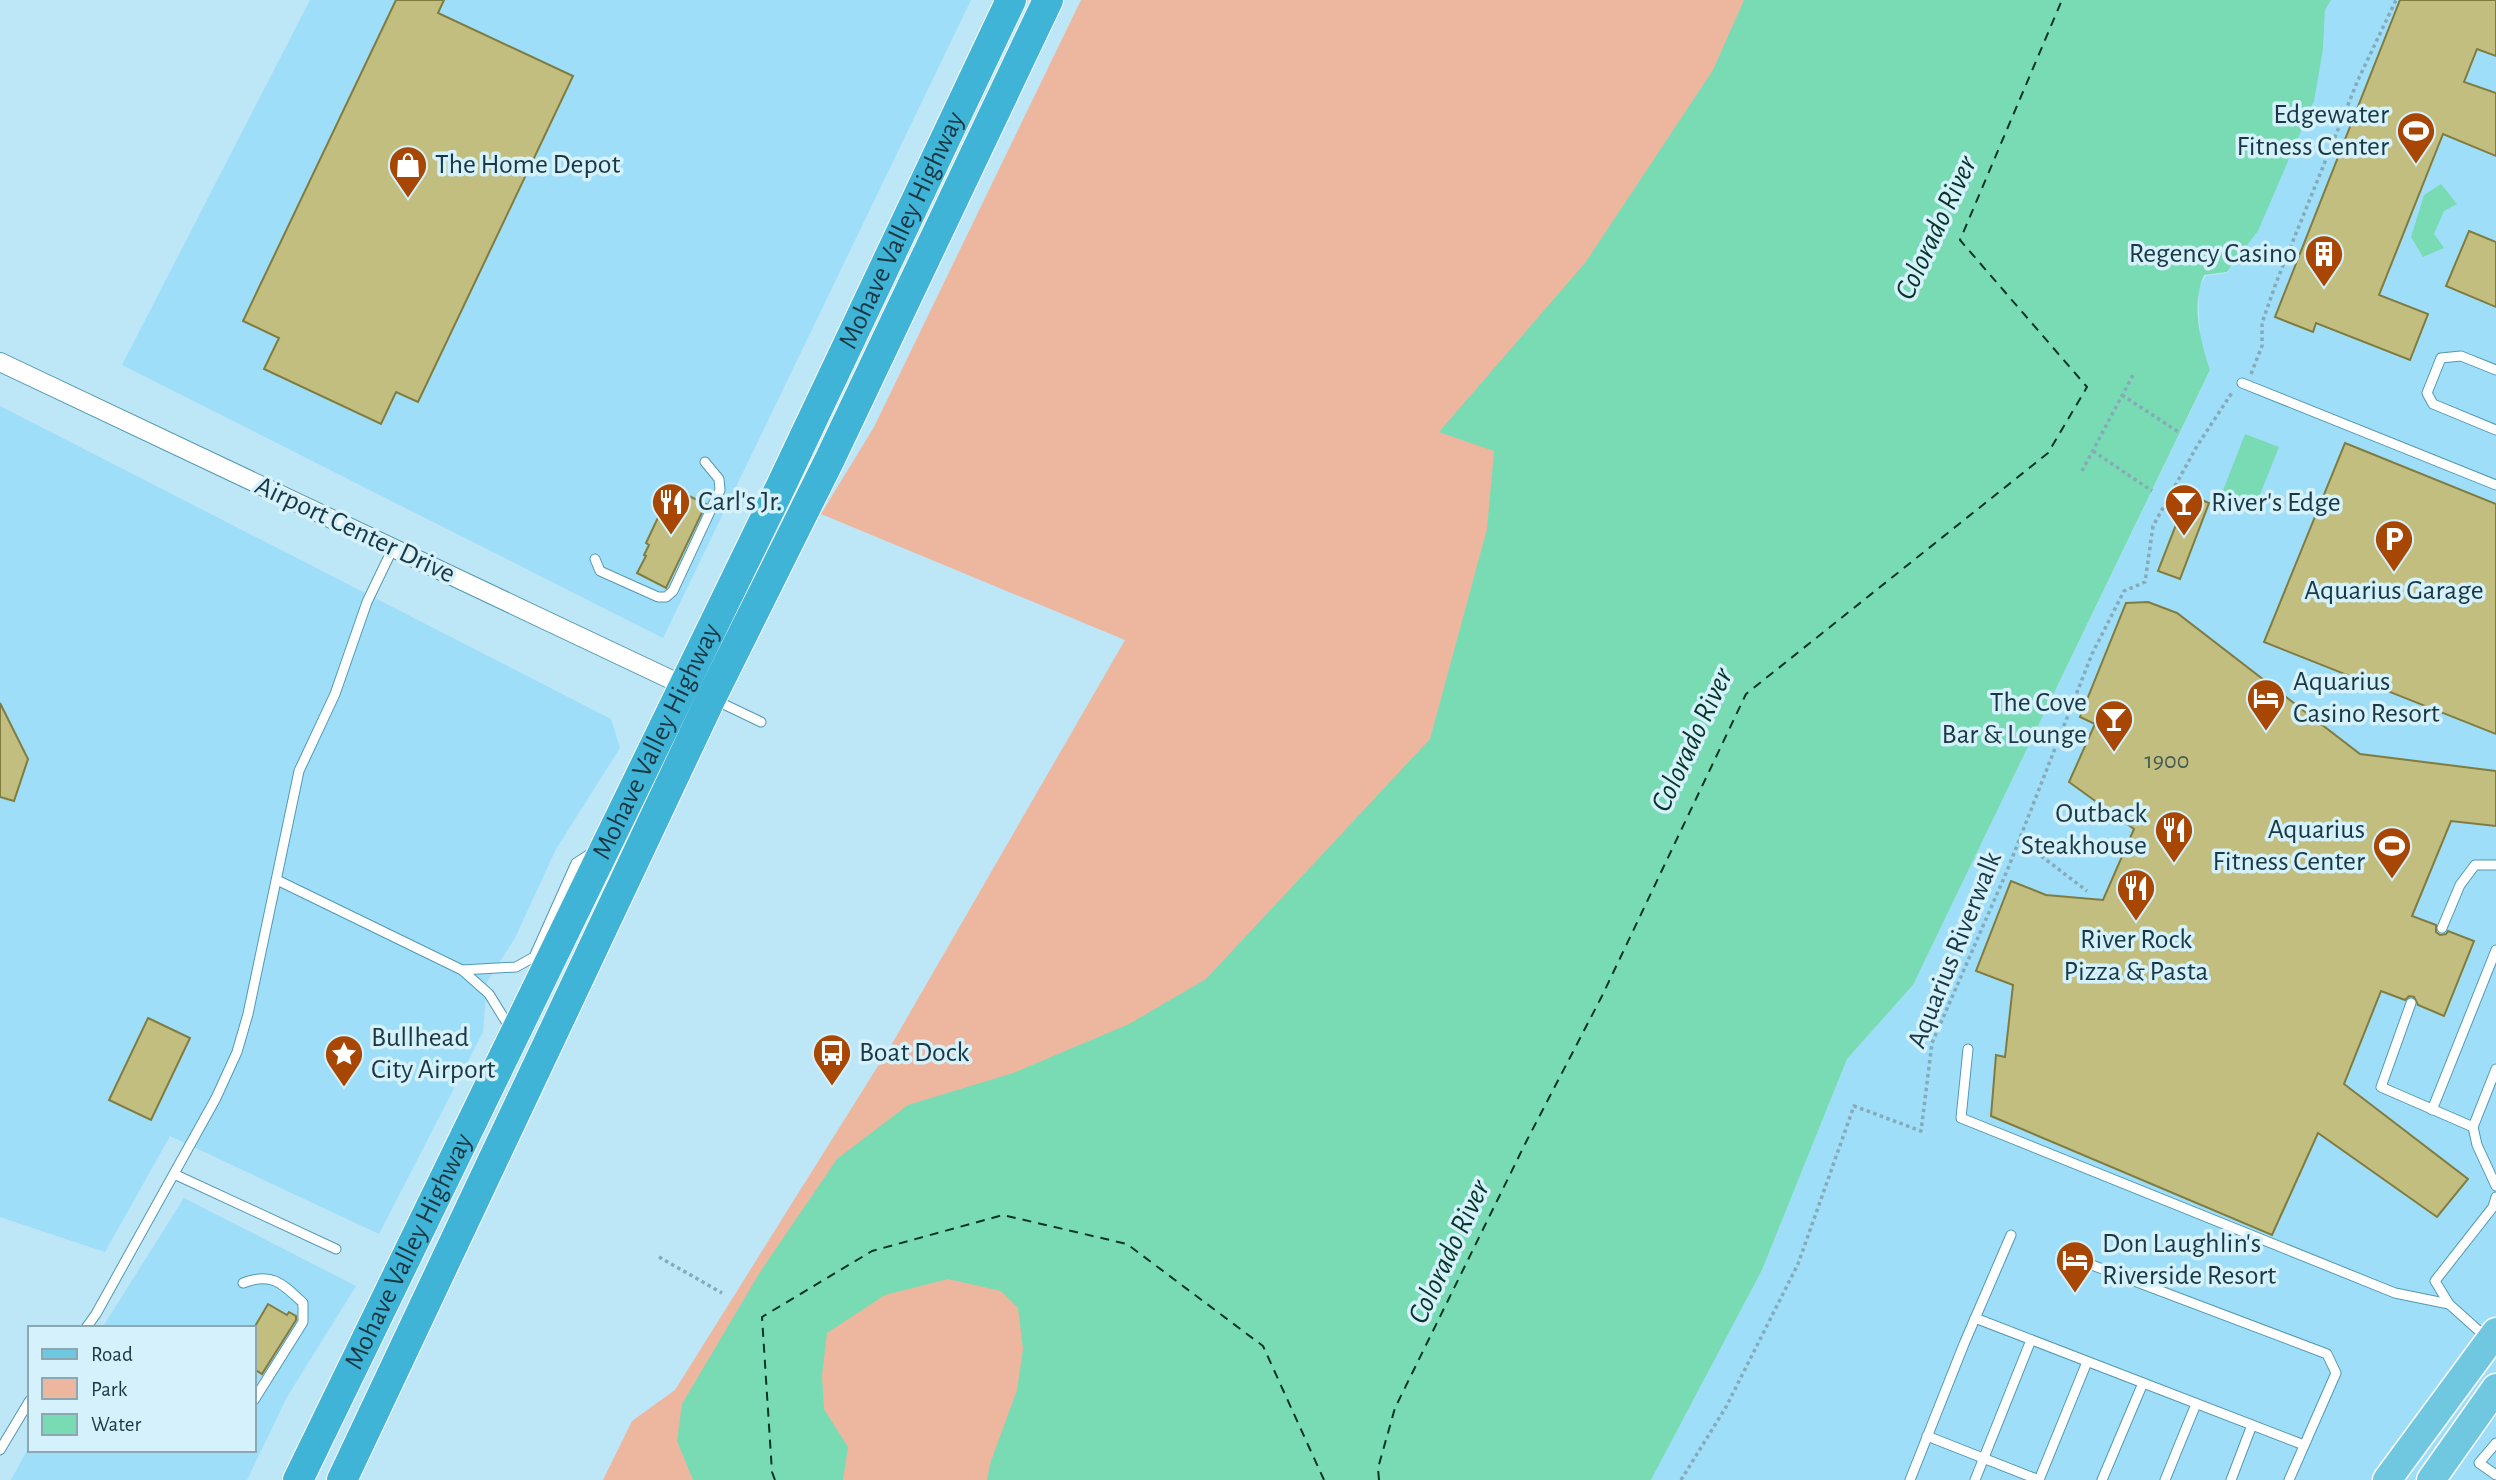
<svg xmlns="http://www.w3.org/2000/svg" width="2496" height="1480" font-family="'Alegreya Sans',sans-serif">
<style>
.built{fill:#9fdef8}
.green{fill:#edb79f}
.water{fill:#79dbb4}
.lines{fill:none;stroke-linecap:round;stroke-linejoin:round}
.ferry{stroke:#063526;stroke-width:2;stroke-dasharray:9 7;stroke-linecap:butt}
.building{fill:#c2be80;stroke:#807c40;stroke-width:2}
.service-casing{stroke:#5299b4;stroke-width:11}
.minor-casing{stroke:#5299b4;stroke-width:20}
.primary-casing{stroke:#fff;stroke-width:31}
.trunk-casing{stroke:#fff;stroke-width:32}
.path{stroke:#85aab9;stroke-width:3.5;stroke-dasharray:3.5 3.5;stroke-linecap:butt}
.service{stroke:#fff;stroke-width:9}
.minor{stroke:#fff;stroke-width:18}
.primary{stroke:#70c7e0;stroke-width:28}
.trunk{stroke:#40b4d6;stroke-width:30}
.labels{text-anchor:middle;dominant-baseline:central;stroke-width:7;stroke-linejoin:round;paint-order:stroke}
.number-label{font-size:24px;fill:#445a53}
.poi-label{font-size:28px;fill:#1a3844;stroke:#d5f1fc;text-anchor:start}
.street-label{font-size:28px;fill:#1a3844;stroke:#d5f1fc}
.water-label{font-size:30px;font-style:italic;fill:#063526;stroke:#d5f1fc}
</style>
<rect width="100%" height="100%" fill="#bde6f7"/>
<g class="built">
<path d="M310 0H971L663 638 122 365Z"/>
<path d="M2331 0H2496V1480H1651L1762 1270 1847 1059 1913 985 2210 371 2200 338 2198 289 2206 276 2227 273 2258 231 2323 49 2325 10Z"/>
<path d="M0 406 611 719 620 748 556 849 515 938 487 982 483 1032 379 1234 170 1136 105 1252 0 1217Z"/>
<path d="M184 1198 356 1286 287 1397 247 1480H11L30 1445V1450H254V1328H102Z"/>
</g>
<path class="green" d="M1081 0H1812L1117 1480H603L632 1421 675 1390 893 1042 1125 640 821 514 874 427Z"/>
<g class="water">
<path d="M1744 0H2331L2325 10 2323 49 2314 101 2258 231 2227 272 2204 275C2191 305 2200 340 2210 370L1913 985 1847 1059 1762 1270 1651 1480H987L990 1464 1017 1390 1023 1349 1018 1308 1001 1291 948 1279 885 1295 827 1333 822 1375 824 1409 848 1447 843 1480H693L677 1441 682 1404 760 1272 837 1159 908 1105 1013 1073 1129 1024 1206 979 1430 739 1487 529 1494 451 1439 432 1585 263 1713 70Z"/>
<path d="M2441 184 2457 204 2444 211 2434 234 2444 248 2423 257 2411 237 2424 195Z"/>
<path d="M2245 434 2279 447 2253 512 2220 498Z"/>
</g>
<g class="lines">
<g class="ferry">
<path d="M775 1480 772 1472 762 1317 872 1251 1003 1215 1127 1244 1263 1346 1324 1480"/>
<path d="M1379 1480 1378 1468 1395 1408 1526 1142 1602 996 1746 694 2048 453 2087 387 1960 240 2062 0"/>
</g>
</g>
<g class="building">
<path d="M396 0H444L438 13 573 76 418 402 396 392 381 424 264 369 279 338 243 321Z"/>
<path d="M2400 0H2496V56L2477 49 2464 82 2496 93V156L2443 134 2379 295 2428 314 2410 360 2316 323 2313 332 2275 317Z"/>
<path d="M2469 231 2496 242V307L2446 286Z"/>
<path d="M2345 443 2496 504V734L2264 642Z"/>
<path d="M672 488 706 504 666 588 637 573 646 556 644 555 649 545 646 543Z"/>
<path d="M2188 494 2209 503 2180 579 2158 571Z"/>
<path d="M2148 602 2177 613 2360 754 2496 771V826L2451 821 2412 916 2436 925V932L2440 935 2446 934 2448 931 2474 941 2444 1016 2418 1005 2414 997 2409 996 2405 1000 2381 991 2344 1084 2468 1179 2437 1217 2318 1133 2272 1235 1991 1116 1996 1055 2005 1057 2013 985 1976 971 2011 881 2046 895 2103 900 2134 829 2069 782 2095 724 2080 717 2126 603Z"/>
<path d="M0 703 28 759 14 801 0 797Z"/>
<path d="M148 1018 190 1038 151 1120 109 1100Z"/>
<path d="M268 1304 287 1315 289 1312 296 1316V1320L262 1374 254 1369V1328Z"/>
</g>
<g class="lines">
<g class="service-casing">
<g id="service">
<path d="M2496 370 2461 356 2441 358 2427 393 2433 404 2496 430"/>
<path d="M2242 383 2496 485"/>
<path d="M595 559 600 571 658 597H666L673 591 720 490 719 479 705 462"/>
<path d="M715 700 761 722"/>
<path d="M277 880 462 970 489 994 510 1028"/>
<path d="M2442 928 2460 885 2475 865H2496"/>
<path d="M462 970 516 967 534 957 576 863 593 852"/>
<path d="M2411 1003 2381 1087 2473 1127"/>
<path d="M1968 1049 1961 1118 2395 1293 2449 1304"/>
<path d="M2496 1069 2473 1127 2477 1145 2496 1186"/>
<path d="M2432 1110 2496 950"/>
<path d="M174 1174 336 1249"/>
<path d="M2076 1259 2327 1354 2336 1373 2289 1480"/>
<path d="M243 1283C272 1272 282 1283 303 1303V1322L254 1400"/>
<path d="M1975 1318 2304 1445"/>
<path d="M86 1328 96 1314 216 1098 237 1052 248 1014 299 771 335 694 367 602 393 548"/>
<path d="M2488 1339 2449 1304 2435 1281 2493 1207 2496 1197"/>
<path d="M1927 1436 2039 1480"/>
<path d="M2496 1443 2479 1463 2496 1475"/>
<path d="M0 1450 30 1400"/>
<path d="M1910 1480 1964 1344 2011 1235"/>
<path d="M1975 1480 2031 1340"/>
<path d="M2039 1480 2087 1362"/>
<path d="M2102 1480 2143 1383"/>
<path d="M2165 1480 2196 1404"/>
<path d="M2231 1480 2252 1425"/>
</g>
</g>
<g class="minor-casing">
<path id="minor" d="M0 362 693 690"/>
</g>
<g class="primary-casing">
<g id="primary">
<path d="M2387 1480 2496 1332"/>
<path d="M2431 1480 2496 1388"/>
</g>
</g>
<g class="trunk-casing">
<g id="trunk">
<path id="s1" d="M298 1480 781 486 1011 0"/>
<path d="M342 1480 711 698 830 459 1048 0"/>
</g>
</g>
<g class="path">
<path d="M2251 374 2262 346V323L2276 283 2358 80 2396 0"/>
<path d="M2122 395 2180 433"/>
<path d="M2093 451 2152 491"/>
<path d="M2082 471 2133 375"/>
<path d="M2019 839 2087 891"/>
<path d="M659 1257 722 1293"/>
<path d="M1681 1480 1726 1407 1798 1264 1854 1106 1921 1131 1932 1043 2007 871 2092 654 2124 591 2145 582 2153 526 2197 446 2233 391"/>
</g>
<use href="#service" class="service"/>
<use href="#minor" class="minor"/>
<use href="#primary" class="primary"/>
<use href="#trunk" class="trunk"/>
</g>
<defs>
<g id="stadium-pin" transform="scale(2.0125)"><path d="M0 17L-7.5 6A9.5 9.5 0 1 1 7.5 6Z" fill="#a84604" stroke="#d5f1fc"/><path d="M0-5a6.5 5 0 1 0 0 10a6.5 5 0 1 0 0-10ZM-3.5-1.8h7v3.6h-7Z" fill="#fff"/></g>
<g id="shop-pin" transform="scale(2.0125)"><path d="M0 17L-7.5 6A9.5 9.5 0 1 1 7.5 6Z" fill="#a84604" stroke="#d5f1fc"/><path d="M-5-2.5h2.3a2.7 3.5 0 0 1 5.4 0H5L5.5 6h-11ZM-1.5-2.5h3a1.5 2.3 0 0 0-3 0Z" fill="#fff"/></g>
<g id="building-pin" transform="scale(2.0125)"><path d="M0 17L-7.5 6A9.5 9.5 0 1 1 7.5 6Z" fill="#a84604" stroke="#d5f1fc"/><path d="M-4-6H4V6H1V3H-1V6H-4ZM-2.5-4.3h1.7v1.8h-1.7ZM.8-4.3h1.7v1.8H.8ZM-2.5-1h1.7V.8h-1.7ZM.8-1h1.7V.8H.8Z" fill="#fff"/></g>
<g id="restaurant-pin" transform="scale(2.0125)"><path d="M0 17L-7.5 6A9.5 9.5 0 1 1 7.5 6Z" fill="#a84604" stroke="#d5f1fc"/><path d="M-5-6h1v4h1v-4h1v4h1v-4h1v5L-1.5 .5V6h-2V.5L-5-1ZM5-6V6H3V1.5H1.5Q1.5-4 5-6Z" fill="#fff"/></g>
<g id="bar-pin" transform="scale(2.0125)"><path d="M0 17L-7.5 6A9.5 9.5 0 1 1 7.5 6Z" fill="#a84604" stroke="#d5f1fc"/><path d="M-6-5H6L.8 .8V4.5H3.5V6h-7V4.5H-.8V.8Z" fill="#fff"/></g>
<g id="parking-pin" transform="scale(2.0125)"><path d="M0 17L-7.5 6A9.5 9.5 0 1 1 7.5 6Z" fill="#a84604" stroke="#d5f1fc"/><path d="M-3.5-5.5H1a3.5 3.5 0 0 1 0 7H-1V5.5H-3.5ZM-1-3.4V-.6H.8a1.4 1.4 0 0 0 0-2.8Z" fill="#fff"/></g>
<g id="hotel-pin" transform="scale(2.0125)"><path d="M0 17L-7.5 6A9.5 9.5 0 1 1 7.5 6Z" fill="#a84604" stroke="#d5f1fc"/><path d="M-6-4.5h1.5V1H6V5H4.5V3h-9V5H-6ZM-4 0a1.8 1.8 0 1 1 3.6 0ZM.5 0V-2.5h3Q6-2.5 6 0Z" fill="#fff"/></g>
<g id="bus-pin" transform="scale(2.0125)"><path d="M0 17L-7.5 6A9.5 9.5 0 1 1 7.5 6Z" fill="#a84604" stroke="#d5f1fc"/><path d="M-5-6H5V4H4V6H2V4H-2V6H-4V4H-5ZM-3.5-4V0h7V-4ZM-3.5 1.2v1.5H-2V1.2ZM2 1.2v1.5H3.5V1.2Z" fill="#fff"/></g>
<g id="sight-pin" transform="scale(2.0125)"><path d="M0 17L-7.5 6A9.5 9.5 0 1 1 7.5 6Z" fill="#a84604" stroke="#d5f1fc"/><path d="M0-6L1.8-2.2L6-1.7L2.9 1.2L3.7 5.4L0 3.3L-3.7 5.4L-2.9 1.2L-6-1.7L-1.8-2.2Z" fill="#fff"/></g>
</defs>
<g fill-rule="evenodd">
<use href="#stadium-pin" x="2416" y="131"/>
<use href="#shop-pin" x="408" y="165"/>
<use href="#building-pin" x="2324" y="254"/>
<use href="#restaurant-pin" x="671" y="502"/>
<use href="#bar-pin" x="2184" y="503"/>
<use href="#parking-pin" x="2394" y="539"/>
<use href="#hotel-pin" x="2266" y="698"/>
<use href="#bar-pin" x="2114" y="719"/>
<use href="#restaurant-pin" x="2174" y="830"/>
<use href="#stadium-pin" x="2392" y="846"/>
<use href="#restaurant-pin" x="2136" y="888"/>
<use href="#bus-pin" x="832" y="1053"/>
<use href="#sight-pin" x="344" y="1054"/>
<use href="#hotel-pin" x="2075" y="1260"/>
</g>
<g class="labels">
<g class="number-label">
<text x="2167" y="761">1900</text>
</g>
<g class="poi-label">
<text x="2389" y="115" text-anchor="end">Edgewater<tspan x="2389" dy="32">Fitness Center</tspan></text>
<text x="435" y="165">The Home Depot</text>
<text x="2297" y="254" text-anchor="end">Regency Casino</text>
<text x="698" y="502">Carl's Jr.</text>
<text x="2211" y="503">River's Edge</text>
<text x="2394" y="591" text-anchor="middle">Aquarius Garage</text>
<text x="2293" y="682">Aquarius<tspan x="2293" dy="32">Casino Resort</tspan></text>
<text x="2087" y="703" text-anchor="end">The Cove<tspan x="2087" dy="32">Bar &amp; Lounge</tspan></text>
<text x="2147" y="814" text-anchor="end">Outback<tspan x="2147" dy="32">Steakhouse</tspan></text>
<text x="2365" y="830" text-anchor="end">Aquarius<tspan x="2365" dy="32">Fitness Center</tspan></text>
<text x="2136" y="940" text-anchor="middle">River Rock<tspan x="2136" dy="32">Pizza &amp; Pasta</tspan></text>
<text x="371" y="1038">Bullhead<tspan x="371" dy="32">City Airport</tspan></text>
<text x="859" y="1053">Boat Dock</text>
<text x="2102" y="1244">Don Laughlin's<tspan x="2102" dy="32">Riverside Resort</tspan></text>
</g>
<g class="street-label">
<text stroke="none"><textPath href="#s1" startOffset="1388">Mohave Valley Highway</textPath></text>
<text transform="translate(355 530) rotate(25)">Airport Center Drive</text>
<text stroke="none"><textPath href="#s1" startOffset="821">Mohave Valley Highway</textPath></text>
<text transform="translate(1955 950) rotate(-68)">Aquarius Riverwalk</text>
<text stroke="none"><textPath href="#s1" startOffset="254">Mohave Valley Highway</textPath></text>
</g>
<g class="water-label">
<text transform="translate(1936 228) rotate(-65)">Colorado River</text>
<text transform="translate(1692 740) rotate(-65)">Colorado River</text>
<text transform="translate(1449 1252) rotate(-65)">Colorado River</text>
</g>
</g>
<rect x="28" y="1326" width="228" height="126" fill="#d5f1fc" stroke="#8aa7b2" stroke-width="2"/>
<rect x="42" y="1349" width="35" height="10" fill="#70c7e0" stroke="#8aa7b2" stroke-width="2"/>
<text x="91" y="1361" font-size="21" fill="#1a3844">Road</text>
<rect x="42" y="1378" width="35" height="21" fill="#edb79f" stroke="#8aa7b2" stroke-width="2"/>
<text x="91" y="1396" font-size="21" fill="#1a3844">Park</text>
<rect x="42" y="1414" width="35" height="21" fill="#79dbb4" stroke="#8aa7b2" stroke-width="2"/>
<text x="91" y="1431" font-size="21" fill="#1a3844">Water</text>
</svg>
